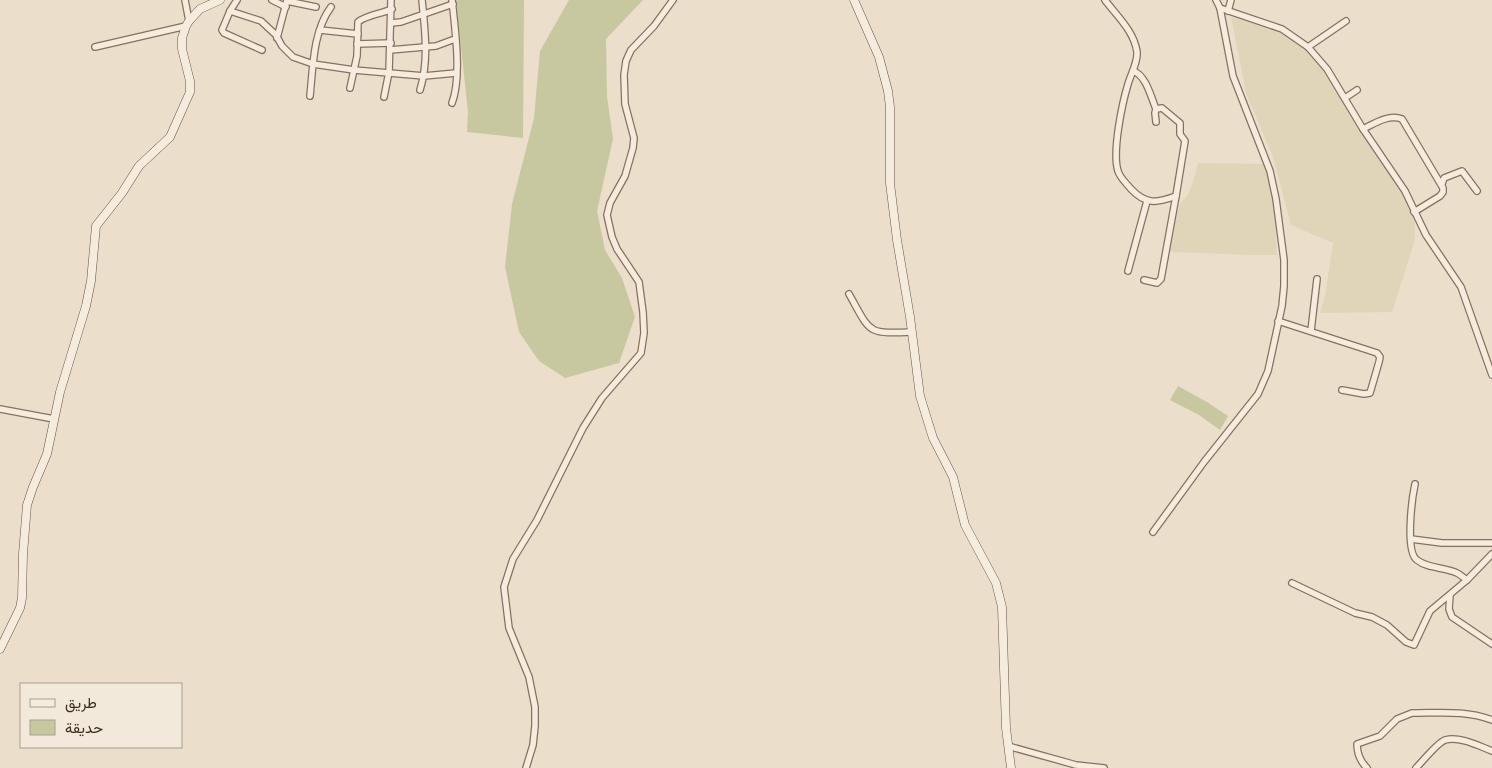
<svg xmlns="http://www.w3.org/2000/svg" width="1492" height="768" font-family="'Zilla Slab',Vazirmatn,serif">
<style>
.farmland{fill:#e0d5b9}
.green{fill:#c8c8a0}
.lines{fill:none;stroke-linecap:round;stroke-linejoin:round}
.street-casing{stroke:#867161;stroke-width:8}
.secondary-casing{stroke:#685244;stroke-width:9}
.street{stroke:#f6ecde;stroke-width:5.5}
.secondary{stroke:#f6ecde;stroke-width:8}
</style>
<rect width="100%" height="100%" fill="#ebdecb"/>
<g class="farmland">
<path d="M1231 17 1267 27 1299 42 1320 63 1368 142 1388 168 1403 193 1415 221V240L1392 312 1320 313 1325 296 1333 243 1291 225 1273 157 1246 93Z"/>
<path d="M1198 163 1265 164 1274 196 1277 255H1253L1170 252 1177 213 1180 204 1187 196 1191 188Z"/>
</g>
<g class="green">
<path d="M456 0H524L523 138 467 132 468 112Z"/>
<path d="M569 0H643L606 39 607 96 613 139 597 211 605 250 622 278 635 317 619 363 565 378 539 361 519 332 505 267 512 204 534 118 540 51Z"/>
<path d="M1178 386 1207 402 1228 416 1220 430 1199 415 1170 400Z"/>
</g>
<g class="lines">
<g class="street-casing">
<g id="street">
<path d="M185 0 189 21"/>
<path d="M237 0 230 11 261 21 276 35 282 46 293 57 313 64 354 70 424 76 456 73"/>
<path d="M272 0 286 7"/>
<path d="M1105 0C1117 16 1134 31 1137 52 1138 62 1131 74 1128 84 1122 104 1112 152 1118 171 1120 178 1127 184 1131 189 1146 205 1157 203 1176 196L1161 279 1157 283 1144 280"/>
<path d="M287 1 316 7"/>
<path d="M1220 8 1282 29 1308 47 1327 69 1363 129 1405 191 1426 235 1461 287 1492 375"/>
<path d="M230 11 222 30 224 33 262 50"/>
<path d="M1228 11 1231 0"/>
<path d="M391 23 401 22 453 4"/>
<path d="M320 30 358 34"/>
<path d="M277 38 287 0"/>
<path d="M357 44 391 43"/>
<path d="M95 47 186 26"/>
<path d="M1308 47 1346 21"/>
<path d="M390 50 436 46 455 39"/>
<path d="M1133 71C1146 75 1151 97 1156 109L1162 108 1180 123V134L1185 141 1176 196"/>
<path d="M350 88 357 56 358 22C366 15 381 14 392 9"/>
<path d="M420 90C429 61 425 30 422 0"/>
<path d="M310 96C313 67 313 31 331 7"/>
<path d="M384 97 389 72 391 0"/>
<path d="M1345 98 1357 90"/>
<path d="M452 103C462 77 455 28 452 0"/>
<path d="M1156 122 1155 113 1156 109"/>
<path d="M1363 129C1375 123 1389 114 1402 119L1443 188V192L1440 196 1414 212"/>
<path d="M1442 184 1444 178 1462 171 1477 191"/>
<path d="M1128 271 1147 201"/>
<path d="M849 294C871 333 866 334 912 332"/>
<path d="M1278 321 1377 353 1380 357 1379 362 1370 393 1364 394 1342 390"/>
<path d="M1311 331 1317 279"/>
<path d="M0 409 54 419"/>
<path d="M1415 484C1412 498 1405 552 1417 560 1428 569 1445 567 1457 573 1461 575 1464 578 1467 580"/>
<path d="M1153 532 1204 462 1258 394 1268 371 1282 306 1284 286V260L1276 199 1270 171 1233 76 1220 8 1216 0"/>
<path d="M1411 539 1442 543H1492"/>
<path d="M1292 583 1355 613 1372 617 1387 625 1406 642 1414 645 1430 611 1467 580 1492 554"/>
<path d="M1450 595 1449 609 1452 617 1492 644"/>
<path d="M1008 746 1076 765 1104 768"/>
<path d="M526 768 533 745 535 726V707L529 677 509 628 504 587 513 559 537 520 583 428 602 398 641 353 644 333 643 312 639 282 617 249 612 237 607 215 610 203 625 176 633 148 634 138 625 104 624 75 626 61 631 50 654 26 673 0"/>
<path d="M1367 768C1360 761 1357 754 1357 744L1380 736 1397 719 1412 713C1440 713 1466 710 1492 720"/>
<path d="M1416 768C1423 761 1437 743 1445 740 1460 736 1479 746 1492 751"/>
</g>
</g>
<g class="secondary-casing">
<g id="secondary">
<path d="M854 0 879 57 888 91 890 107V183L897 240 910 317 920 396 933 438 953 477 965 525 996 583 1002 607 1006 728 1011 768"/>
<path d="M0 649 20 608 22 598 23 554 27 505 33 487 47 454 60 392 86 306 91 281 96 226 122 193 139 166 170 137 190 92V81L182 49V38L186 26 189 21 200 9 220 0"/>
</g>
</g>
<use href="#street" class="street"/>
<use href="#secondary" class="secondary"/>
</g>
<rect x="20" y="683" width="162" height="65" fill="#f3e9da" stroke="#a89d91"/>
<rect x="30" y="699" width="25" height="8" fill="#f6ecde" stroke="#a89d91"/>
<text x="65" y="708" font-size="15" fill="#382b23">طريق</text>
<rect x="30" y="720" width="25" height="15" fill="#c8c8a0" stroke="#a89d91"/>
<text x="65" y="733" font-size="15" fill="#382b23">حديقة</text>
</svg>
